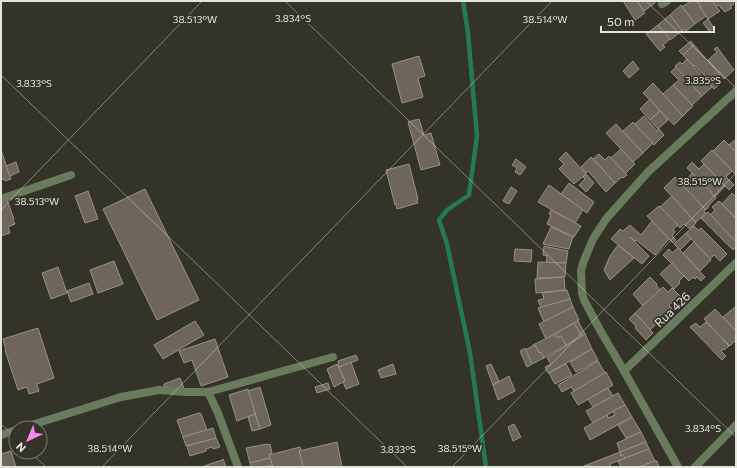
<svg xmlns="http://www.w3.org/2000/svg" width="737" height="468" font-family="Commissioner,sans-serif">
<style>
.lines{fill:none;stroke-linecap:round;stroke-linejoin:round}
.stream{stroke:#257b51;stroke-width:4.5}
.building{fill:#6e665b;stroke:#999185}
.service{stroke:#6a7a5d;stroke-width:8}
.minor{stroke:#6a7a5d;stroke-width:8}
.tertiary{stroke:#6a7a5d;stroke-width:8}
.ticks{fill:none;stroke:#e4e4dc;stroke-width:1;stroke-opacity:0.45}
.labels{text-anchor:middle;dominant-baseline:central;stroke-width:3.5;stroke-linejoin:round;paint-order:stroke}
.street-label{font-size:12px;fill:#e4e4dc;stroke:#343328}
.ticks-label{font-size:10px;text-anchor:middle;fill:#e4e4dc;stroke:#343328;stroke-width:3.5;stroke-linejoin:round;paint-order:stroke}
</style>
<rect width="100%" height="100%" fill="#343328"/>
<g class="lines">
<path class="stream" d="M463 1 468 33 477 136 469 195 447 210 439 220 447 244 470 353 486 467"/>
</g>
<g class="building">
<path d="M623 1H637L645 13 635 20Z"/>
<path d="M637 1H654L655 3 644 11Z"/>
<path d="M691 1H696L706 16 695 24 682 7Z"/>
<path d="M697 1H712L720 11 708 19 700 7 701 6Z"/>
<path d="M712 1H732L734 4 730 6 732 8 725 12 718 5 716 6Z"/>
<path d="M681 5 695 24 686 31 685 29 682 31 670 15Z"/>
<path d="M670 15 682 31 670 40 658 25Z"/>
<path d="M708 19 714 28 709 31 703 23Z"/>
<path d="M658 25 670 39 663 45 665 47 660 51 646 34Z"/>
<path d="M691 41 694 45 683 55 679 51Z"/>
<path d="M694 45 720 75 715 79 720 84 714 89 703 77 705 76 694 65 693 66 683 55Z"/>
<path d="M717 47 734 70 724 79 708 60 717 52 714 49Z"/>
<path d="M419 56 425 76 418 78 423 97 402 103 392 64Z"/>
<path d="M687 59 712 87 702 96 675 66 680 62 682 64Z"/>
<path d="M633 61 639 69 629 78 623 71Z"/>
<path d="M676 67 702 96 692 105 673 85 679 80 671 72Z"/>
<path d="M653 83 683 116 674 125 643 93Z"/>
<path d="M673 85 693 106 683 116 663 94Z"/>
<path d="M650 99 660 111 650 120 640 109Z"/>
<path d="M660 111 668 120 658 129 650 120Z"/>
<path d="M644 116 657 131 659 129 664 135 654 145 635 124Z"/>
<path d="M419 119 424 135 431 133 440 165 421 170 408 122Z"/>
<path d="M633 122 653 143 643 153 623 131Z"/>
<path d="M616 124 643 153 633 162 606 133Z"/>
<path d="M736 139V152L729 145Z"/>
<path d="M724 140 736 152V175L713 151Z"/>
<path d="M621 149 635 164 625 174 611 158Z"/>
<path d="M1 150 11 179 5 181 4 179 1 180Z"/>
<path d="M712 150 732 171 726 177 734 185 729 190 701 161Z"/>
<path d="M566 152 586 174 574 184 559 169 564 164 559 159Z"/>
<path d="M599 154 605 160 609 156 627 175 623 178 622 177 615 183 593 159Z"/>
<path d="M591 157 615 183 606 192 588 171 586 173 581 167Z"/>
<path d="M516 159 526 167 520 175 515 172 517 168 512 165Z"/>
<path d="M16 162 19 172 10 176 6 166Z"/>
<path d="M692 162 699 169 704 164 725 186 715 197 710 192 711 191 687 168Z"/>
<path d="M409 164 418 199 417 200 418 203 397 209 396 204 395 205 386 170Z"/>
<path d="M692 173 716 198 710 204 706 210 682 185Z"/>
<path d="M586 174 594 183 586 192 579 185 585 179 583 177Z"/>
<path d="M675 177 705 209 704 211 706 213 696 222 664 188Z"/>
<path d="M569 183 594 202 587 213 561 194Z"/>
<path d="M549 185 583 210 575 223 538 202Z"/>
<path d="M511 187 517 191 509 204 503 201Z"/>
<path d="M145 189 199 300 157 320 103 209Z"/>
<path d="M88 191 98 219 85 223 75 196Z"/>
<path d="M732 193 736 197V218L722 204Z"/>
<path d="M672 196 696 223 690 229 684 224 680 228 660 207Z"/>
<path d="M7 200 14 219 13 220 15 224 8 227 10 233 1 236V203Z"/>
<path d="M719 201 736 219V242L710 215 715 210 712 207Z"/>
<path d="M659 206 678 225 673 229 675 232 672 236 676 240 673 243 647 216Z"/>
<path d="M551 210 581 226 574 237 547 224 551 215 549 214Z"/>
<path d="M708 212 736 242V247L733 250 701 218Z"/>
<path d="M652 221 669 239 655 255 636 240 635 241 630 237 649 256 642 264 611 239 620 229 623 231 630 225 641 235Z"/>
<path d="M694 226 698 230 701 228 727 254 720 261 714 255 710 259 686 233Z"/>
<path d="M551 227 573 237 569 249 543 244Z"/>
<path d="M686 233 691 239 680 250 674 244Z"/>
<path d="M694 242 711 260 700 271 683 253Z"/>
<path d="M618 245 634 258 610 280 604 270 610 256Z"/>
<path d="M544 246 568 251 566 263H546L547 256 543 255Z"/>
<path d="M678 248 705 277 701 281 697 277 695 279 693 277 689 281 663 255 669 249 672 253Z"/>
<path d="M515 249 532 250 531 262 514 261Z"/>
<path d="M114 261 123 284 98 293 90 270Z"/>
<path d="M538 262 566 263 565 277 537 278Z"/>
<path d="M672 263 684 276 679 281 680 283 674 289 660 274Z"/>
<path d="M58 267 67 293 51 299 42 273Z"/>
<path d="M564 277 565 290 536 293 535 279Z"/>
<path d="M650 277 657 284 656 285 660 290 643 306 633 294Z"/>
<path d="M89 283 93 294 71 302 67 291Z"/>
<path d="M663 287 668 292 672 288 682 298 675 304 673 301 669 305 672 309 650 330 635 313Z"/>
<path d="M567 290 570 299 541 308 538 300 544 299 542 293Z"/>
<path d="M570 299 573 307 544 322 538 308Z"/>
<path d="M573 307 579 320 546 339 539 324Z"/>
<path d="M735 307 736 308V331L723 317Z"/>
<path d="M715 309 736 331V340L730 346 704 319Z"/>
<path d="M635 313 653 333 646 340 635 328 636 326 629 319Z"/>
<path d="M195 321 204 335 163 359 154 345Z"/>
<path d="M578 321 585 334 582 336 574 323Z"/>
<path d="M706 322 729 346 724 350 723 349 721 351 726 356 722 360 690 327 696 323 700 327Z"/>
<path d="M574 323 582 336 566 345 561 336 557 338 555 334Z"/>
<path d="M38 328 54 378 37 384 39 391 29 394 27 387 18 390 5 350H6L3 339Z"/>
<path d="M555 334 557 338 561 336 566 345 544 358 541 352 539 353 535 345 533 346V345Z"/>
<path d="M585 334 592 349 548 373 545 367 551 364 547 358Z"/>
<path d="M215 339 228 377 201 386 192 360 184 363 179 351Z"/>
<path d="M535 345 539 353 541 352 544 358 532 364 525 350Z"/>
<path d="M525 348 532 364 527 367 520 351Z"/>
<path d="M592 349 598 360 576 372 570 362Z"/>
<path d="M356 355 358 360 339 367 338 361Z"/>
<path d="M598 361 605 373 574 391 571 387 562 392 558 385Z"/>
<path d="M351 362 359 384 346 389 343 382 345 381 339 367Z"/>
<path d="M337 364 345 381 334 387 327 369Z"/>
<path d="M393 364 396 374 381 378 378 370Z"/>
<path d="M491 364 499 381 493 385 486 366Z"/>
<path d="M566 364 572 375 555 384 549 373Z"/>
<path d="M606 372 613 385 578 405 571 393Z"/>
<path d="M509 376 515 391 498 400 493 385Z"/>
<path d="M180 378 185 391 164 386V384Z"/>
<path d="M328 383 330 389 317 393 315 387Z"/>
<path d="M260 387 271 425 260 429 248 391Z"/>
<path d="M608 388 613 396 593 407 588 399Z"/>
<path d="M248 389 255 414 237 421 229 395Z"/>
<path d="M618 393 625 405 593 423 586 411Z"/>
<path d="M625 405 632 417 590 440 584 428 607 415 608 418 615 415 613 411Z"/>
<path d="M199 413 201 414 207 430 183 437 177 420Z"/>
<path d="M255 414 260 429 252 431 248 417Z"/>
<path d="M632 417 641 432 626 438 618 425Z"/>
<path d="M514 424 521 437 513 441 508 427Z"/>
<path d="M213 428 216 438 186 446 183 437Z"/>
<path d="M641 432 646 442 620 452 617 443Z"/>
<path d="M216 438 220 447 213 449 212 447 206 449V451L190 456 187 446Z"/>
<path d="M337 442 342 467H303L299 451Z"/>
<path d="M646 442 649 449 625 458 623 455 621 456 620 452Z"/>
<path d="M267 444V445L270 444 272 453 269 455 270 458 250 463 246 448Z"/>
<path d="M300 447 301 450 299 451 303 467H273L269 455Z"/>
<path d="M649 449 655 461 639 467H621L618 461Z"/>
<path d="M11 451 16 467H1V454Z"/>
<path d="M620 452 621 456 623 455 625 458 610 464 611 467 584 466Z"/>
<path d="M270 458 272 465 262 467H251L250 463Z"/>
<path d="M223 459 226 467H201L222 460Z"/>
<path d="M655 461H657L659 467H639Z"/>
</g>
<g class="lines">
<path class="service" d="M662 4 667 1"/>
<g class="minor">
<path d="M1 199 71 175"/>
<path d="M624 371 736 263"/>
<path d="M208 392 218 413 238 467"/>
<path d="M22 428 121 397 159 390 185 392H208L333 357"/>
<path d="M1 435 16 430"/>
<path d="M695 467 736 425"/>
</g>
<path class="tertiary" d="M678 467 624 371 600 330 584 300 582 293 581 271 583 263 593 239 606 219 648 172 736 91"/>
</g>
<path class="ticks" d="M285 1 736 437M646 1 736 88M1 75 407 467M1 210 202 1M1 424 16 438M30 452 46 467M102 467 552 1M452 467 736 173"/>
<g class="labels">
<g class="street-label">
<text transform="translate(672 309) rotate(-44)">Rua 426</text>
</g>
</g>
<g class="ticks-label">
<text x="293" y="22">3.834°S</text>
<text x="195" y="23">38.513°W</text>
<text x="545" y="23">38.514°W</text>
<text x="703" y="84">3.835°S</text>
<text x="34" y="87">3.833°S</text>
<text x="700" y="185">38.515°W</text>
<text x="37" y="205">38.513°W</text>
<text x="703" y="432">3.834°S</text>
<text x="110" y="452">38.514°W</text>
<text x="460" y="452">38.515°W</text>
<text x="398" y="453">3.833°S</text>
</g>
<rect width="737" height="468" fill="none" stroke="#e4e4dc" stroke-width="4"/>
<g transform="translate(28 440) rotate(224)"><circle r="19" fill="#343328" stroke="#7a7a70"/>
<path d="M0-3L7 15L0 10L-7 15Z" fill="#f888eb"/>
<text y="-6" font-size="11" font-weight="bold" text-anchor="middle" fill="#e4e4dc">N</text>
</g>
<path d="M601 26v6h113v-6" fill="none" stroke="#e4e4dc" stroke-width="2"/>
<text x="607" y="26" font-size="12" fill="#e4e4dc" stroke="#343328" stroke-width="3" paint-order="stroke">50 m</text>
</svg>
